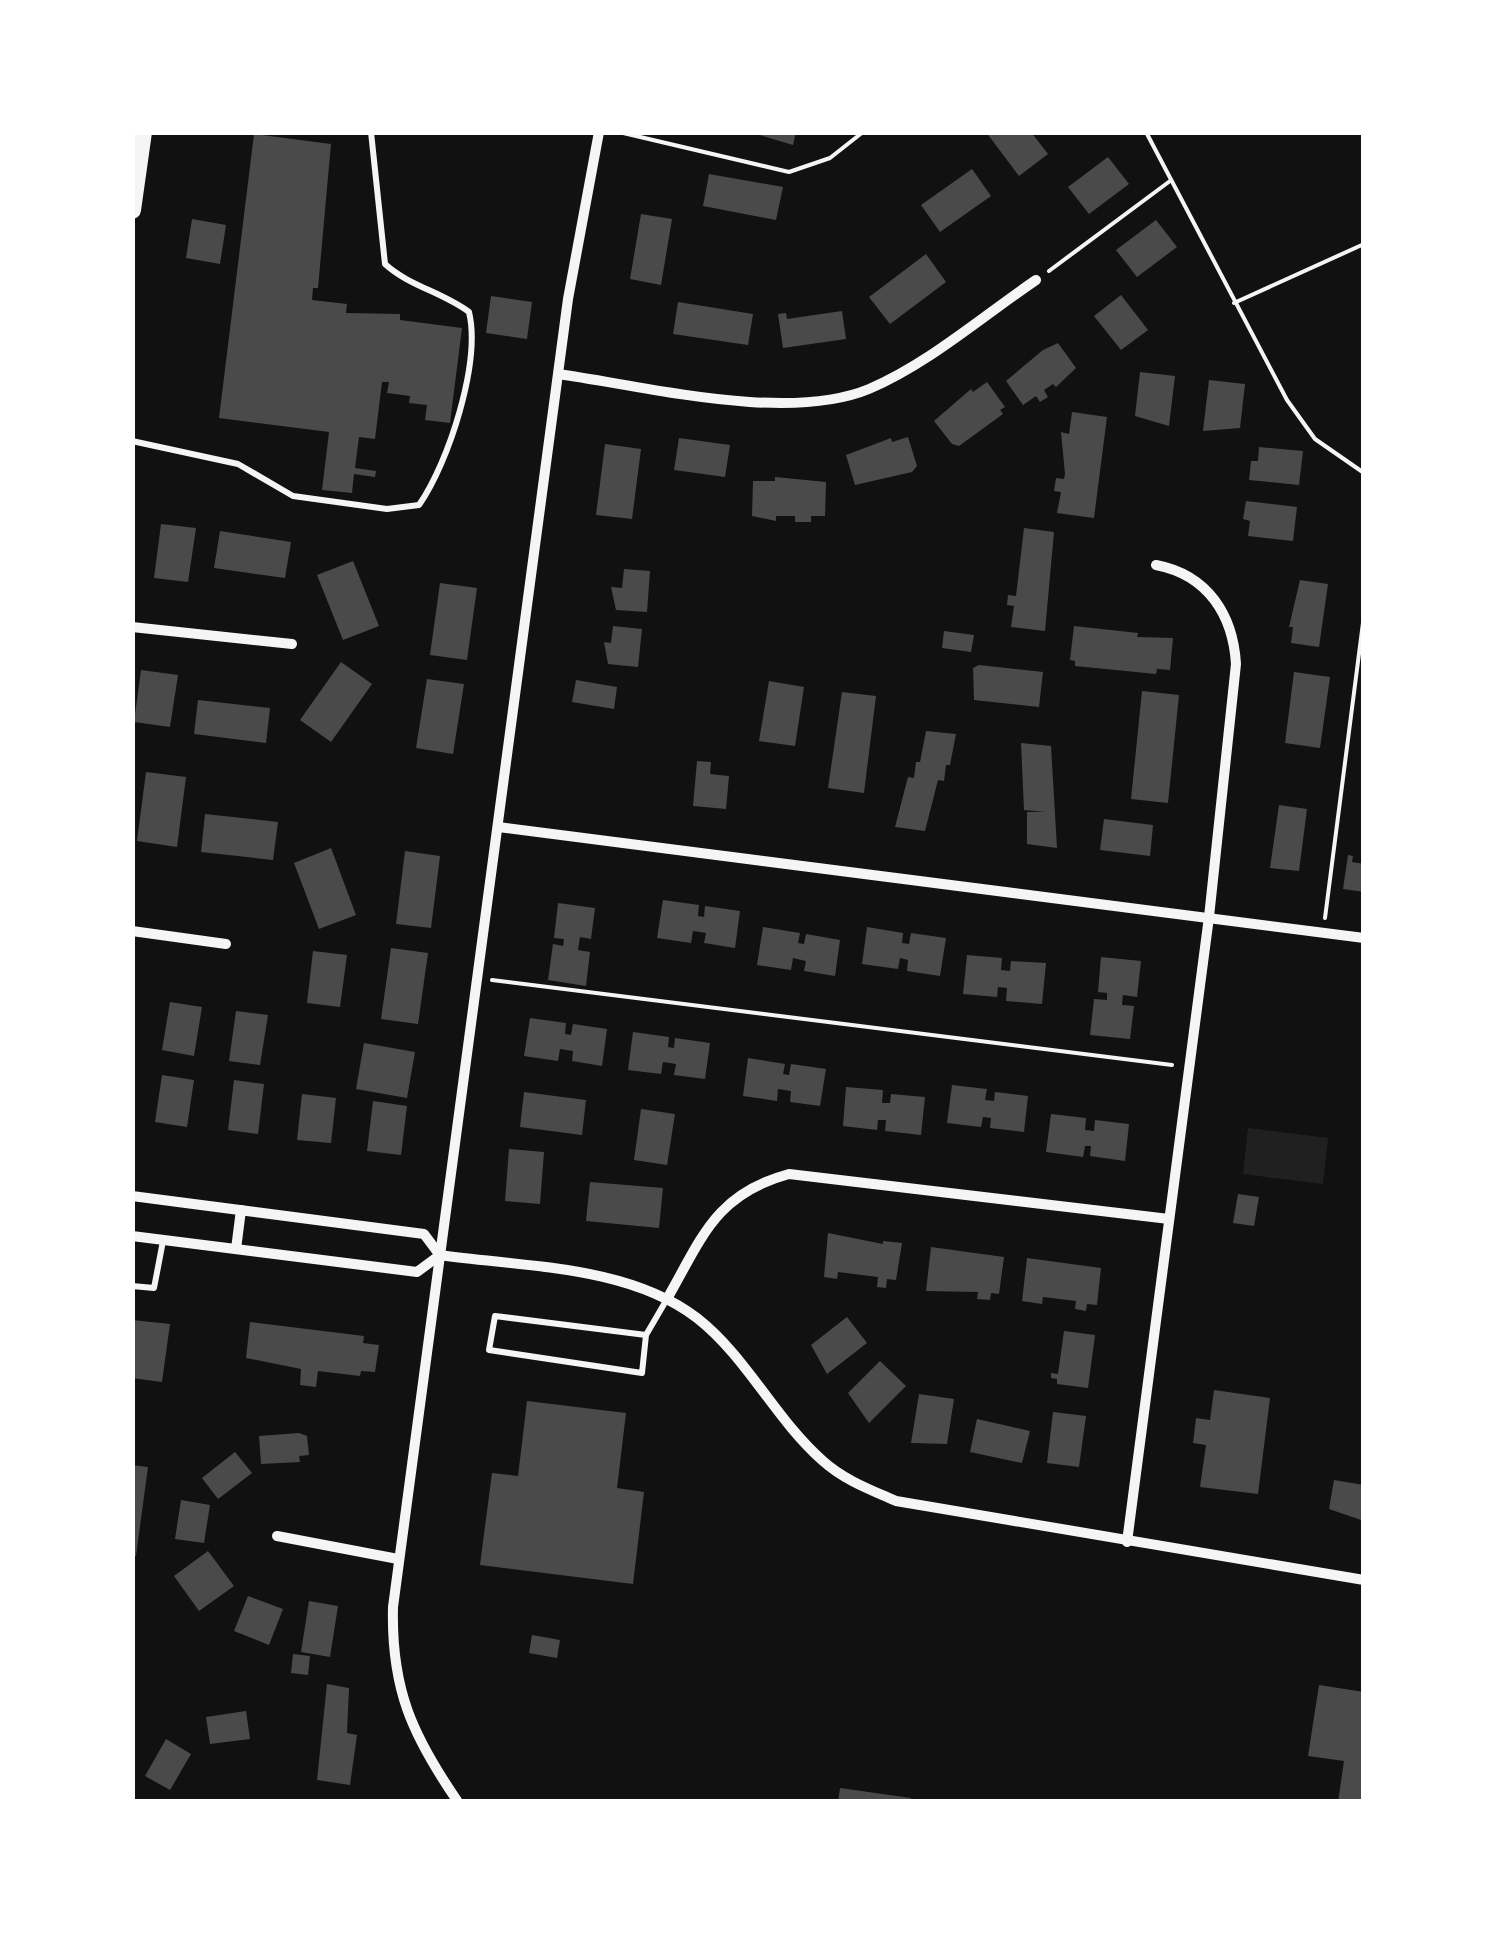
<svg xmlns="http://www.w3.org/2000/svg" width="1496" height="1934" font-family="'Open Sans',sans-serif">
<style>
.green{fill:#202020}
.building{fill:#4a4a4a}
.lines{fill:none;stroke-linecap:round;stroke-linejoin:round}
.path{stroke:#f5f5f5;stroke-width:4}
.service{stroke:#f5f5f5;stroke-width:6}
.minor{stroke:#f5f5f5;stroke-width:10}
.secondary{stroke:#f5f5f5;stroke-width:18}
</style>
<rect width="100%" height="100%" fill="#111"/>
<path class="green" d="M1248 1128 1328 1138 1323 1184 1243 1174Z"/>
<g class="building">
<path d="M750 132H796L793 145Z"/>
<path d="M986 132H1031L1048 154 1019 176Z"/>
<path d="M254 134 331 144 318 288H313L312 300 347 304 346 313 400 314V320L462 328 450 423 425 420 427 405 409 403 410 396 387 393 389 382H382L375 439 359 437 355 468 376 471 375 477 354 474 352 493 322 490 329 432 219 418Z"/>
<path d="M1108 157 1129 184 1089 214 1068 187Z"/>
<path d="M972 169 991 196 940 232 921 205Z"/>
<path d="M709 174 783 187 776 220 703 206Z"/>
<path d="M641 214 672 219 661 285 630 279Z"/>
<path d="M192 219 226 225 220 264 186 258Z"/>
<path d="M1156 220 1177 247 1137 277 1116 250Z"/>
<path d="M926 254 946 282 890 324 869 297Z"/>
<path d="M1121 295 1148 330 1121 350 1094 316Z"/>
<path d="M491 296 532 302 527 339 486 333Z"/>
<path d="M678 302 753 314 748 345 673 334Z"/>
<path d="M842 311 846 339 783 348 778 314 786 313 787 319Z"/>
<path d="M1058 343 1076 368 1056 387 1053 384 1044 390 1048 397 1040 402 1036 396 1023 405 1006 381 1043 350Z"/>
<path d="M1140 372 1175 376 1169 426 1135 416Z"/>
<path d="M1209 380 1245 384 1240 428 1203 431Z"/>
<path d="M987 382 1005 407 1000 410 1003 414 959 446 952 444 934 421 971 389 973 392Z"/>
<path d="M1072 412 1107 417 1094 518 1057 513 1061 492 1054 491 1056 478 1064 479 1065 474 1061 432 1069 434Z"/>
<path d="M908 437 917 466 912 472 855 485 846 455 891 438 892 442Z"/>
<path d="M679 438 730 445 725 477 674 470Z"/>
<path d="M605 444 641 449 632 519 596 515Z"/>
<path d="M1259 447 1303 451 1299 485 1249 480 1251 461H1258Z"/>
<path d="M775 477 826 482 825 516H811V522H795V516H776V521L752 516 753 481H775Z"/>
<path d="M1246 501 1297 507 1293 541 1248 536 1250 521 1243 519Z"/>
<path d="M161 524 196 528 188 582 154 578Z"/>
<path d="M1024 528 1054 532 1045 631 1011 627 1014 606 1007 605 1008 595 1016 596Z"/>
<path d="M220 531 291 542 285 578 214 568Z"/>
<path d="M353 561 379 626 343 640 317 575Z"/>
<path d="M624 569 650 571 647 612 616 610 611 587 622 588Z"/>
<path d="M1300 580 1328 584 1319 647 1291 643 1293 627H1289Z"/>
<path d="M440 583 477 588 467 660 430 655Z"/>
<path d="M613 626 642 629 638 667 608 664 604 642 611 643Z"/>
<path d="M1074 626 1138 633 1137 637 1173 638 1170 670 1157 669 1156 674 1075 666V661L1070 660Z"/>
<path d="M944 631 974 635 971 652 942 648Z"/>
<path d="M341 662 372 684 331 742 300 720Z"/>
<path d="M979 665 1043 672 1039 707 974 700 973 668Z"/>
<path d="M141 670 178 675 170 727 134 722Z"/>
<path d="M1294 672 1330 677 1320 748 1285 743Z"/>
<path d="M427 679 464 684 453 754 416 748Z"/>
<path d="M576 680 617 687 614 709 572 702Z"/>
<path d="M769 681 804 687 795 746 759 741Z"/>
<path d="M1142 691 1179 695 1168 803 1131 799Z"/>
<path d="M842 692 876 696 864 793 828 788Z"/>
<path d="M198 700 270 708 266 743 194 734Z"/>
<path d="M926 731 956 734 950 765H946L944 781 938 780 925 831 895 827 908 777 914 778 916 762H920Z"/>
<path d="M1021 743 1051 746 1057 848 1027 844V812H1045L1024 810Z"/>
<path d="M697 761 711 762 710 774 729 776 726 809 693 806Z"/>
<path d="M146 772 186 777 177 847 137 841Z"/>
<path d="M1279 805 1307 809 1299 871 1270 868Z"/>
<path d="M205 814 278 822 273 860 201 852Z"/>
<path d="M1104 819 1153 825 1150 856 1100 850Z"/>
<path d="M331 848 356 915 319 929 294 863Z"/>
<path d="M405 851 440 856 431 928 396 924Z"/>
<path d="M1348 855 1353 856 1352 862 1364 864V892L1343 889Z"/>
<path d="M663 900 699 905 698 916 704 917 705 906 740 911 735 948 704 943 706 933 693 931 691 943 657 938Z"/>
<path d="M558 903 595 908 591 939 580 937 578 950 590 952 586 986 548 980 553 944 563 946 564 939 554 938Z"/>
<path d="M763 927 800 933 798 943 804 944 806 934 840 940 835 976 804 971 806 961 793 958 791 970 757 965Z"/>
<path d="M867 927 903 933 902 943 909 944 911 933 946 938 940 976 907 971 908 960 900 958 898 969 862 964Z"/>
<path d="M391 948 428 953 418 1024 381 1019Z"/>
<path d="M313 951 347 955 340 1007 307 1003Z"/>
<path d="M967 955 1002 958 1001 970 1010 971 1011 961 1046 963 1042 1004 1006 1001 1007 988 998 987 997 997 963 994Z"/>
<path d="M1101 957 1141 961 1137 997 1123 995 1122 1005 1134 1006 1130 1039 1090 1035 1094 999 1107 1000V993L1098 992Z"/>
<path d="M170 1002 202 1007 194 1056 162 1050Z"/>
<path d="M236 1011 268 1015 260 1065 229 1061Z"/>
<path d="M530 1018 566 1023 565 1034 571 1035 573 1024 607 1029 602 1066 572 1061 573 1051 560 1049 558 1061 524 1056Z"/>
<path d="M633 1032 669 1037 668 1047 674 1048 675 1038 710 1043 705 1079 674 1075 676 1064 663 1062 661 1074 628 1070Z"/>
<path d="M364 1043 415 1052 407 1098 356 1089Z"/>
<path d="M748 1058 785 1064 783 1074 789 1075 791 1064 826 1069 820 1106 790 1102 791 1091 778 1089 777 1101 743 1096Z"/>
<path d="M162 1075 194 1080 187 1127 155 1122Z"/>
<path d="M234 1080 264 1084 258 1134 228 1130Z"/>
<path d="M952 1085 987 1089 985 1100 994 1101 995 1092 1028 1096 1024 1132 990 1128 991 1118 983 1117 981 1127 947 1123Z"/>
<path d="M846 1087 883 1090 882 1103H890L891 1094 925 1097 921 1135 885 1131 886 1120H878L877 1130 843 1126Z"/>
<path d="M524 1092 586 1100 582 1135 520 1127Z"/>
<path d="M302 1094 336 1098 331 1143 297 1140Z"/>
<path d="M373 1101 407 1106 401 1155 367 1151Z"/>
<path d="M641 1109 675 1114 667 1165 634 1160Z"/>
<path d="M1051 1114 1086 1118 1085 1130 1094 1131 1095 1120 1129 1124 1125 1161 1090 1156 1091 1146H1085L1083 1157 1046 1152Z"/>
<path d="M509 1149 544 1152 540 1204 505 1201Z"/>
<path d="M590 1182 663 1188 659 1228 586 1221Z"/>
<path d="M1238 1194 1259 1197 1254 1226 1233 1223Z"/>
<path d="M828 1233 883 1244V1241L902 1243 896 1280 887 1279 886 1288 877 1287 878 1277 838 1272 837 1279 824 1277Z"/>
<path d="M931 1247 1004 1257 999 1294 991 1293 990 1300 977 1299 978 1292 926 1291Z"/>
<path d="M1027 1258 1101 1268 1097 1305 1087 1304 1086 1311 1075 1309 1076 1301 1043 1297 1042 1304 1022 1301Z"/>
<path d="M847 1317 867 1343 827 1374 811 1345Z"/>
<path d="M132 1320 170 1324 162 1382 132 1378Z"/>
<path d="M250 1322 364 1336 363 1343 379 1345 375 1372 361 1371 360 1376 318 1371 316 1387 300 1385 301 1369 246 1358Z"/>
<path d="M1064 1331 1095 1335 1088 1388 1057 1384V1379L1051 1378V1373L1058 1374Z"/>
<path d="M880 1361 906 1386 869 1423 848 1393Z"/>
<path d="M1214 1390 1270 1398 1258 1494 1200 1487 1206 1445 1193 1443 1196 1418 1210 1420Z"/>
<path d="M919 1394 954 1399 947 1444 911 1443Z"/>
<path d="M527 1401 626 1413 617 1488 644 1492 633 1584 480 1565 492 1473 518 1476Z"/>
<path d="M1053 1412 1086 1416 1079 1467 1047 1463Z"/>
<path d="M977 1419 1030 1431 1022 1463 970 1452Z"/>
<path d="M299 1433 307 1436 309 1455 299 1456 300 1462 261 1464 259 1436Z"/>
<path d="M235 1452 252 1473 218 1499 202 1478Z"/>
<path d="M132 1465 148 1467 136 1556H132Z"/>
<path d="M1334 1480 1364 1485V1521L1329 1509Z"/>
<path d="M181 1500 210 1505 204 1543 175 1539Z"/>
<path d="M208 1551 234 1586 199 1611 174 1576Z"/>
<path d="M248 1596 283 1609 269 1645 234 1631Z"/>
<path d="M309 1601 338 1606 330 1657 301 1652Z"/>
<path d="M532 1635 560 1640 557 1658 529 1653Z"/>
<path d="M293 1654 310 1656 308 1675 291 1673Z"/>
<path d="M327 1684 349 1688 347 1733 357 1735 350 1785 317 1780Z"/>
<path d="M1319 1685 1364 1692V1802H1338L1344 1761 1308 1756Z"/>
<path d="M246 1711 250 1739 210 1744 206 1717Z"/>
<path d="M166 1739 191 1754 170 1790 145 1776Z"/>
<path d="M840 1788 911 1798V1802H838Z"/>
</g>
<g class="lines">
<g class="path">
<path d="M619 132 789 172 830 158 863 132"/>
<path d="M1146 132 1287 400 1315 439 1364 473"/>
<path d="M1049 271 1170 181"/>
<path d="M1234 303 1364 244"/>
<path d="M1325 918 1364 615"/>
<path d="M492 980 1172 1065"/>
</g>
<g class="service">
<path d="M132 441 238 464 293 496 387 509 419 505C449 462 481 362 469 312 442 292 409 286 385 264L371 132"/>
<path d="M132 1286 154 1288 163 1241"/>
<path d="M646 1335 495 1316 489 1350 642 1373 646 1335 667 1299"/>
</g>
<g class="minor">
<path d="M558 374C645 386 787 423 869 389 928 364 983 316 1036 280"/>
<path d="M132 627 292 644"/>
<path d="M498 827 1364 938"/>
<path d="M132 931 226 944"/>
<path d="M132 1196 424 1234 439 1254"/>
<path d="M132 1236 417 1272 440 1255C523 1267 628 1265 697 1318 747 1357 775 1419 823 1461 844 1480 871 1490 896 1501L1364 1580"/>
<path d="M236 1249 241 1210"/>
<path d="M667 1299C702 1238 715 1194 789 1174L1169 1219"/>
<path d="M277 1536 398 1559"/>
<path d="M1127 1542 1209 917 1236 664C1233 615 1208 575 1156 565"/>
<path d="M458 1802C412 1735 391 1689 393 1607L568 299 599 132"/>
</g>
<path class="secondary" d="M132 210 143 132"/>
</g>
<rect width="1496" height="1934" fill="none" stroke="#ffffff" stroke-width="270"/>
</svg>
